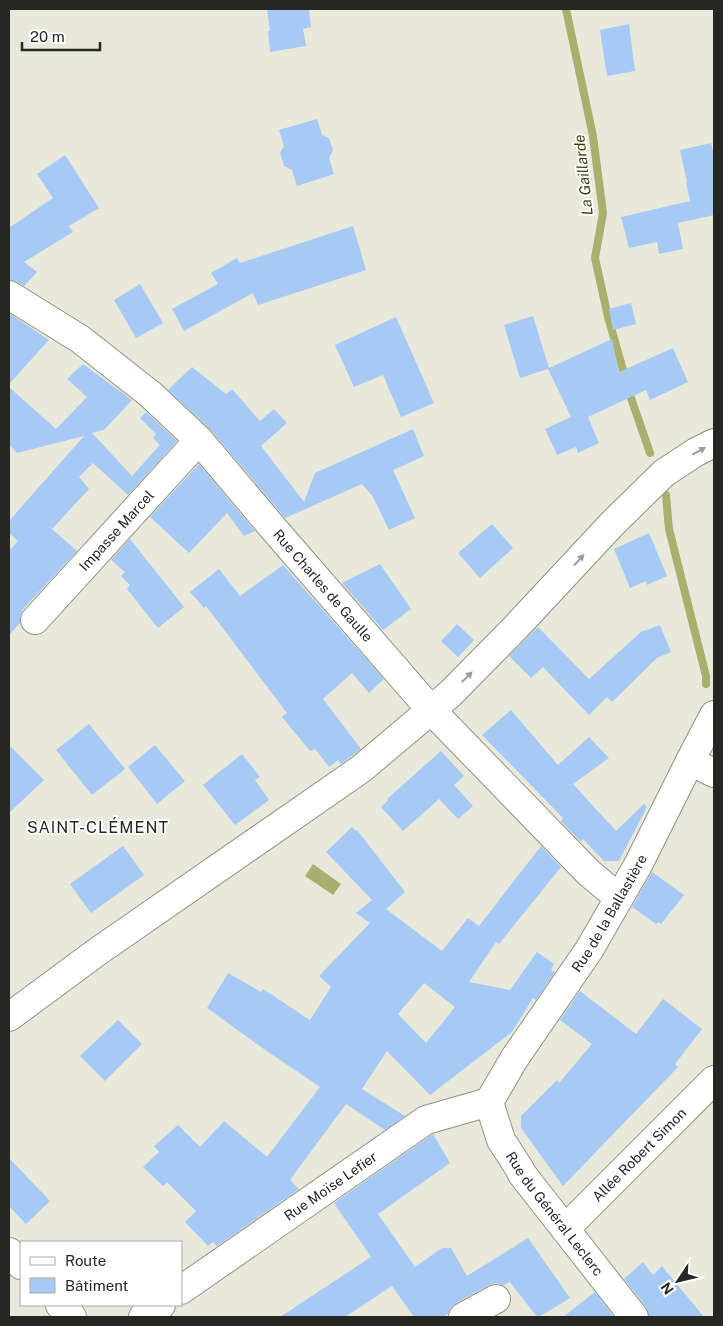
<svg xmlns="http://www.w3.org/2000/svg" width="723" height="1326" font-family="'Public Sans',sans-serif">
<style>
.water{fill:#a9af6c}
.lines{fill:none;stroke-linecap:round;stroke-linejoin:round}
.stream{stroke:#a9af6c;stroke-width:8}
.building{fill:#a6caf5;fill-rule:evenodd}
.minor-casing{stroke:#919284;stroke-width:30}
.minor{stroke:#fff;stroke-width:28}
.oneway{fill:#9d9e9c}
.labels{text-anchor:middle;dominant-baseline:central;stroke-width:4;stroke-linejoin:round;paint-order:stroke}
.street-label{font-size:14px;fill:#262722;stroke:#fff}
.water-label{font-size:15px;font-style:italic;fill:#3c3e09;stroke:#fff}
.quarter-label{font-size:16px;letter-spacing:1px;fill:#262722;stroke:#fff}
</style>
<rect width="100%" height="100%" fill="#e8e9da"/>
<path class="water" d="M313 864 341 884 333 895 305 876Z"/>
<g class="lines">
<g class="stream">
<path d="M566 9 593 136 603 213 595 258 608 317 631 398 650 453"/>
<path d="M666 495 669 529 706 676V684"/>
</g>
</g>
<g class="building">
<path d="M267 9H309L311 27 303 29 306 46 270 52 268 31H270Z"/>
<path d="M629 24 635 71 607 76 600 30Z"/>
<path d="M317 119 322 135 329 138 333 150 329 158 334 174 297 186 292 170 284 166 280 153 284 146 279 130Z"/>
<path d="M711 143 714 156V215L678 223 683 249 659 254 657 242 629 248 621 217 690 201 686 182H687L680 150Z"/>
<path d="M65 155 99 208 69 226 73 232 24 262 37 272 24 286 17 282 9 279V228L53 198 37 174Z"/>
<path d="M353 226 366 270 258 305 253 293 184 331 172 309 218 284 211 273 237 258 240 263Z"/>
<path d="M140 284 163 323 136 338 114 300Z"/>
<path d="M631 303 636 324 613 330 609 309Z"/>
<path d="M9 313 49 340 9 384Z"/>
<path d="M533 316 549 368 612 339 619 372 673 348 688 382 650 400 646 390 588 417 599 443 578 453 576 447 557 455 545 429 571 417 548 369 520 378 504 325Z"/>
<path d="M396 317 434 403 401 417 383 375 354 387 335 345Z"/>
<path d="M83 364 132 400 104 430 92 433 132 476 160 445 153 438 156 434 140 418 146 412 177 441 128 495 93 463 79 477 89 489 52 529 77 551 23 609 20 616V623L9 635V551L18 541 9 533V521L84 436 17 453 9 444V387L56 429 87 397 67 379Z"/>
<path d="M192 367 226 394 232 389 260 421 274 409 287 423 261 446 304 502 315 473 413 429 424 456 393 470 415 518 389 530 373 497 362 484 285 518 211 430 168 390Z"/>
<path d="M199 464 255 531 244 536 227 513 189 553 150 517Z"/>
<path d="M492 524 513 548 480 578 458 553Z"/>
<path d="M649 533 667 576 647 585 646 581 630 588 614 549Z"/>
<path d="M130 539 184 607 158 628 127 589 130 585 121 576 125 572 111 560Z"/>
<path d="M380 564 411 609 383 630 342 583Z"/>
<path d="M283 565 384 679 369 693 352 673 323 699 361 749 341 764 338 760 329 767 315 749 310 751 282 717 287 713 206 606 204 608 190 592 219 569 240 596Z"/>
<path d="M457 624 474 640 458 657 441 641Z"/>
<path d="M660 625 671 652 657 658 612 702 607 697 589 715 543 667 531 678 509 656 538 627 589 679 641 632Z"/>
<path d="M511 710 558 765 589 737 609 758 573 784 616 831 644 804 647 807 619 861H604L583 839 581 842 561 821 563 818 482 735Z"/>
<path d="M89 724 125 769 92 795 56 750Z"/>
<path d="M9 745 44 780 9 813Z"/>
<path d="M155 745 185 781 157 804 128 767Z"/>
<path d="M441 751 464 776 454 785 473 806 458 819 439 799 403 831 381 807 388 800 387 799Z"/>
<path d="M242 754 260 777 255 780 269 800 235 825 203 785Z"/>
<path d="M352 827 356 831 357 830 405 892 386 909 442 951 468 918 479 926 541 846 561 867 499 944 496 942 469 982 510 990 537 952 554 964 551 970 555 972 536 1000 533 998 512 1032 430 1095 387 1051 362 1089 405 1116 385 1130 346 1104 290 1180 299 1189 217 1246 213 1242 208 1246 185 1222 196 1211 167 1182 163 1186 143 1167 159 1152 154 1146 178 1125 200 1147 224 1121 267 1157 320 1087 261 1047 207 1008 228 973 261 992 263 989 310 1020 331 987 319 976 370 923 356 913 372 900 326 852ZM424 983 455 1007 426 1043 398 1014Z"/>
<path d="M123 846 144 875 91 913 70 884Z"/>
<path d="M652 872 684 895 661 924 658 922 656 924 632 907Z"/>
<path d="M580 991 636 1034 663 999 702 1029 675 1064 678 1067 563 1186 521 1128V1116L557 1080 559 1083 592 1044 560 1020Z"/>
<path d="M118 1020 142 1044 105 1081 80 1056Z"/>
<path d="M433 1134 450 1163 378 1214 415 1267 442 1248H451L467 1276 528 1238 570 1298 539 1317H537L510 1282 503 1285 496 1283 489 1285 456 1303 450 1308 448 1314 442 1317H414L392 1286 345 1317H280L371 1257 334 1203Z"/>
<path d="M9 1158 50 1201 26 1224 9 1206Z"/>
<path d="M643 1262 653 1275 662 1266 704 1317H649L646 1307 624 1279Z"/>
<path d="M595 1292 614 1317H563Z"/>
</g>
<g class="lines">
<g class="minor-casing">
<g id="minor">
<path id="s1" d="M9 295 80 339 150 394 199 440 273 528 431 710 589 873 619 898"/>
<path id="s2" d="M35 620 199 440"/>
<path d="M690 761 714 773"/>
<path d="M9 1017 97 952 361 769 450 694 516 627 612 524 664 473 696 452 714 443"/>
<path id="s3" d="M489 1102 514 1059 589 950 619 898 637 867 690 761 714 715"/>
<path id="s4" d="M489 1102 501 1140 519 1168 522 1174 634 1317"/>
<path id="s5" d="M565 1229 714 1080"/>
<path d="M9 1252 21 1265"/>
<path id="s6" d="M181 1290 426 1120 489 1102"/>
<path d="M60 1305 72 1317"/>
<path d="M143 1317 161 1305"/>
<path d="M463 1317 496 1299"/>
</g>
</g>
<use href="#minor" class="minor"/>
</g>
<defs><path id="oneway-solid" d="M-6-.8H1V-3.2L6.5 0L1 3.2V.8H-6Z" transform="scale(1.25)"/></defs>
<g class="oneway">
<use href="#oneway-solid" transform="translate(699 451) rotate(-29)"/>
<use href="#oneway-solid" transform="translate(579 560) rotate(-47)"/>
<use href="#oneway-solid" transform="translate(467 677) rotate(-45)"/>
</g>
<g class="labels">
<g class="street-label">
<text stroke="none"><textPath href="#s2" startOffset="121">Impasse Marcel</textPath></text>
<text stroke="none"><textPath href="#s1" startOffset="431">Rue Charles de Gaulle</textPath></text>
<text stroke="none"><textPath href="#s3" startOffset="224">Rue de la Ballastière</textPath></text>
<text stroke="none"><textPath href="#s5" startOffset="105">Allée Robert Simon</textPath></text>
<text stroke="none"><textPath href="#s6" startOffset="182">Rue Moïse Lefier</textPath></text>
<text stroke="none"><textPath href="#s4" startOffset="131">Rue du Général Leclerc</textPath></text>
</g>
<g class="water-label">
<text transform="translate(583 175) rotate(-96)">La Gaillarde</text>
</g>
<g class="quarter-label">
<text x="98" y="827">SAINT-CLÉMENT</text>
</g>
</g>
<rect width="723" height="1326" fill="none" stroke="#262722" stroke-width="20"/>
<rect x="20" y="1241" width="162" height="65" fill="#ffffff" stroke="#a8a9a7"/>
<rect x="30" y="1257" width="25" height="8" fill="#ffffff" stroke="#a8a9a7"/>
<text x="65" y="1266" font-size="15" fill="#262722">Route</text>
<rect x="30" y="1278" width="25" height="15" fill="#a6caf5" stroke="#a8a9a7"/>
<text x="65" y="1291" font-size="15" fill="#262722">Bâtiment</text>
<g transform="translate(678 1281) rotate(235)" stroke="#ffffff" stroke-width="4" paint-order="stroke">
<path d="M0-4L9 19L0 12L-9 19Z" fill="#262722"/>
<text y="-8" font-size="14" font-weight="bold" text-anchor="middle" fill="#262722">N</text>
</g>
<path d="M22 42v8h78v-8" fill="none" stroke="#262722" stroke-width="2.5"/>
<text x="30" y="42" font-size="15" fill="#262722" stroke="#ffffff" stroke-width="4" paint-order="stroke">20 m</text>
</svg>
